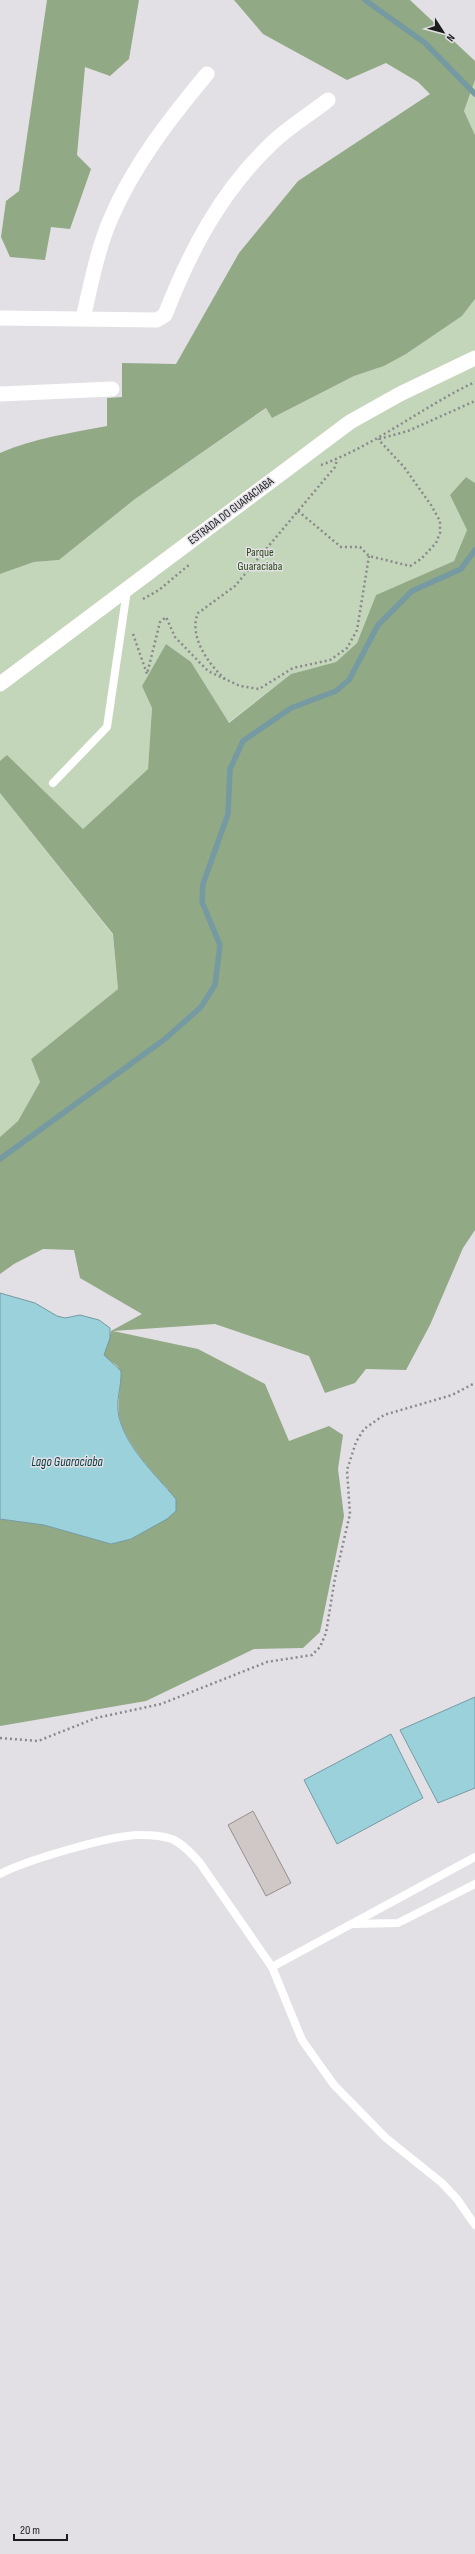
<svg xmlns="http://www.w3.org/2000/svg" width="475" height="2554" font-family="'Sofia Sans Condensed',sans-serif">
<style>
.green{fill:#c4d6ba}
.forest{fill:#91a985}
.water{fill:#9bd1db;stroke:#759aa2}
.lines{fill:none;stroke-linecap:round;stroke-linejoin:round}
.stream{stroke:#759aa2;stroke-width:5.5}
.building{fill:#cfc8c7;stroke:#968f8e}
.path{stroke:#8a888c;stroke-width:2.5;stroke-dasharray:2 3;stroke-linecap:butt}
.lane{stroke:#fff;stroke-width:8}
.street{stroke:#fff;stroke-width:15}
.labels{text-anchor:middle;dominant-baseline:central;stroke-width:3;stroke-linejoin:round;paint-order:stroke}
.street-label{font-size:12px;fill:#1c1b1d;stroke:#e2e0e5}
.park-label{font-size:12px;fill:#294813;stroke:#e2e0e5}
.water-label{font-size:13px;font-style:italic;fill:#03383f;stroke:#e2e0e5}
</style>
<rect width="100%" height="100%" fill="#e2e0e5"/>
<g class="green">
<path d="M475 80V135L464 111Z"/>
<path d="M475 299V483L466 477 450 495 467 530 454 561 376 595 357 643 336 662 291 674 228 723 191 662 166 644 142 686 152 708 148 769 83 829 7 756 0 761V574L34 562 59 560 135 499 267 408 272 418 354 376 384 366 406 354 462 316Z"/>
<path d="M0 793 113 935 118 989 31 1059 40 1082 18 1121 0 1137Z"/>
</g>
<g class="forest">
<path d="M47 0H139L129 59 110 76 85 67 77 155 91 169 70 229 51 227 45 260 10 257 1 237 6 201 19 191Z"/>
<path d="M234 0H410L475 61V80L464 111 475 135V299L462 316 406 354 384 366 354 376 272 418 266 408 135 499 59 560 34 562 0 574V453C34 438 71 433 107 426V398L122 397V363L176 364 239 253 298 181 430 94 418 82 386 63 347 80 263 34Z"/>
<path d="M466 477 475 483V1230L463 1248 430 1325 406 1370 366 1369 355 1383 325 1393 309 1356 215 1324 113 1331 198 1349 265 1384 289 1441 329 1426 343 1435 338 1469 344 1516 320 1632 303 1648 254 1649 146 1701 0 1726V1519L44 1525 111 1544 131 1539 147 1529 168 1489C152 1472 123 1440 119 1415 117 1403 123 1373 118 1367 114 1362 107 1361 104 1355L111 1331 142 1314 80 1278 74 1250 43 1249 14 1264 0 1274V1137L18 1121 40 1082 31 1059 118 989 113 934 0 793V761L7 755 83 829 148 769 152 708 142 686 166 644 191 662 229 723 291 674 336 662 357 643 376 595 454 561 467 530 450 495Z"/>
</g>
<g class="water">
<path d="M0 1293 35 1303 57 1316 65 1318 80 1315 99 1320 110 1328V1338L104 1355 121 1371C122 1386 115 1401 119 1417 127 1449 156 1475 176 1499V1511L167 1519 131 1539 111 1544 44 1525 0 1519Z"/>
<path d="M475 1697V1788L438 1803 400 1730Z"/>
<path d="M391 1734 423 1798 337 1844 304 1780Z"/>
</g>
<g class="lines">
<g class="stream">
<path d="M365 0 425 43 475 94"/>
<path d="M0 1159 165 1039 201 1007 215 985 220 945 202 902 203 884 228 814 230 769 243 741 291 708 336 691 349 680 378 625 412 591 461 569 475 550"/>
</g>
</g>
<path class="building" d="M253 1811 291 1883 266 1896 228 1825Z"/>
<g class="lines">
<g class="path">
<path d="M379 439 408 431 475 401"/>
<path d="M321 465C376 445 422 407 475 382"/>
<path d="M298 511 341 547H360L369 556 410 566 421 559 436 543 440 533V521L431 505 404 467 378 439"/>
<path d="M143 599 159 590 190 564"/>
<path d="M133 634 147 674 160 622 166 617 175 637 208 671 240 686 259 689 293 668 330 660 347 648 357 630 369 556"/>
<path d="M225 679C209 665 188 636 198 613L235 586 335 467 337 460"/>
<path d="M0 1738 38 1741 96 1718 161 1704 267 1662 312 1655 320 1647 326 1633 335 1578 350 1514 347 1470 356 1442 364 1429 384 1415 452 1395 475 1383"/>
</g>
<g class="lane">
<path d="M53 783 107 727 127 590"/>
<path d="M0 1874C24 1861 114 1834 141 1835 151 1835 163 1836 172 1839 183 1844 192 1854 200 1863L272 1967 475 1857"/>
<path d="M353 1924 398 1923 475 1884"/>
<path d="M272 1967 302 2040 334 2085 386 2138 442 2183 457 2199 475 2225"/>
</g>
<g class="street">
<path d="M0 318 157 320 165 315C190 251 220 193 270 145 287 128 309 115 328 100"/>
<path d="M83 318C91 285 97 250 111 218 133 166 171 117 207 74"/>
<path d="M0 394 112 389"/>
<path d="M0 684 350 422 400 394 475 358"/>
</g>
</g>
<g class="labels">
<g class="street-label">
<text transform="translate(231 511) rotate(-37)">ESTRADA DO GUARACIABA</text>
</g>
<g class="park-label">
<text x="260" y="552">Parque<tspan x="260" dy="14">Guaraciaba</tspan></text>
</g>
<g class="water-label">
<text x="67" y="1462">Lago Guaraciaba</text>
</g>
</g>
<g transform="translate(443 32) rotate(126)" stroke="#e2e0e5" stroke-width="3" paint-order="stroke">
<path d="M0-3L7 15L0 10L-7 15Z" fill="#1c1b1d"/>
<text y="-6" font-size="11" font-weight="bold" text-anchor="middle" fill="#1c1b1d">N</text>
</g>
<path d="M14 2534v6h53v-6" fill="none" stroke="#1c1b1d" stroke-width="2"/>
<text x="20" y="2534" font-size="12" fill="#1c1b1d" stroke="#e2e0e5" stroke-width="3" paint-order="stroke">20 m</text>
</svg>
